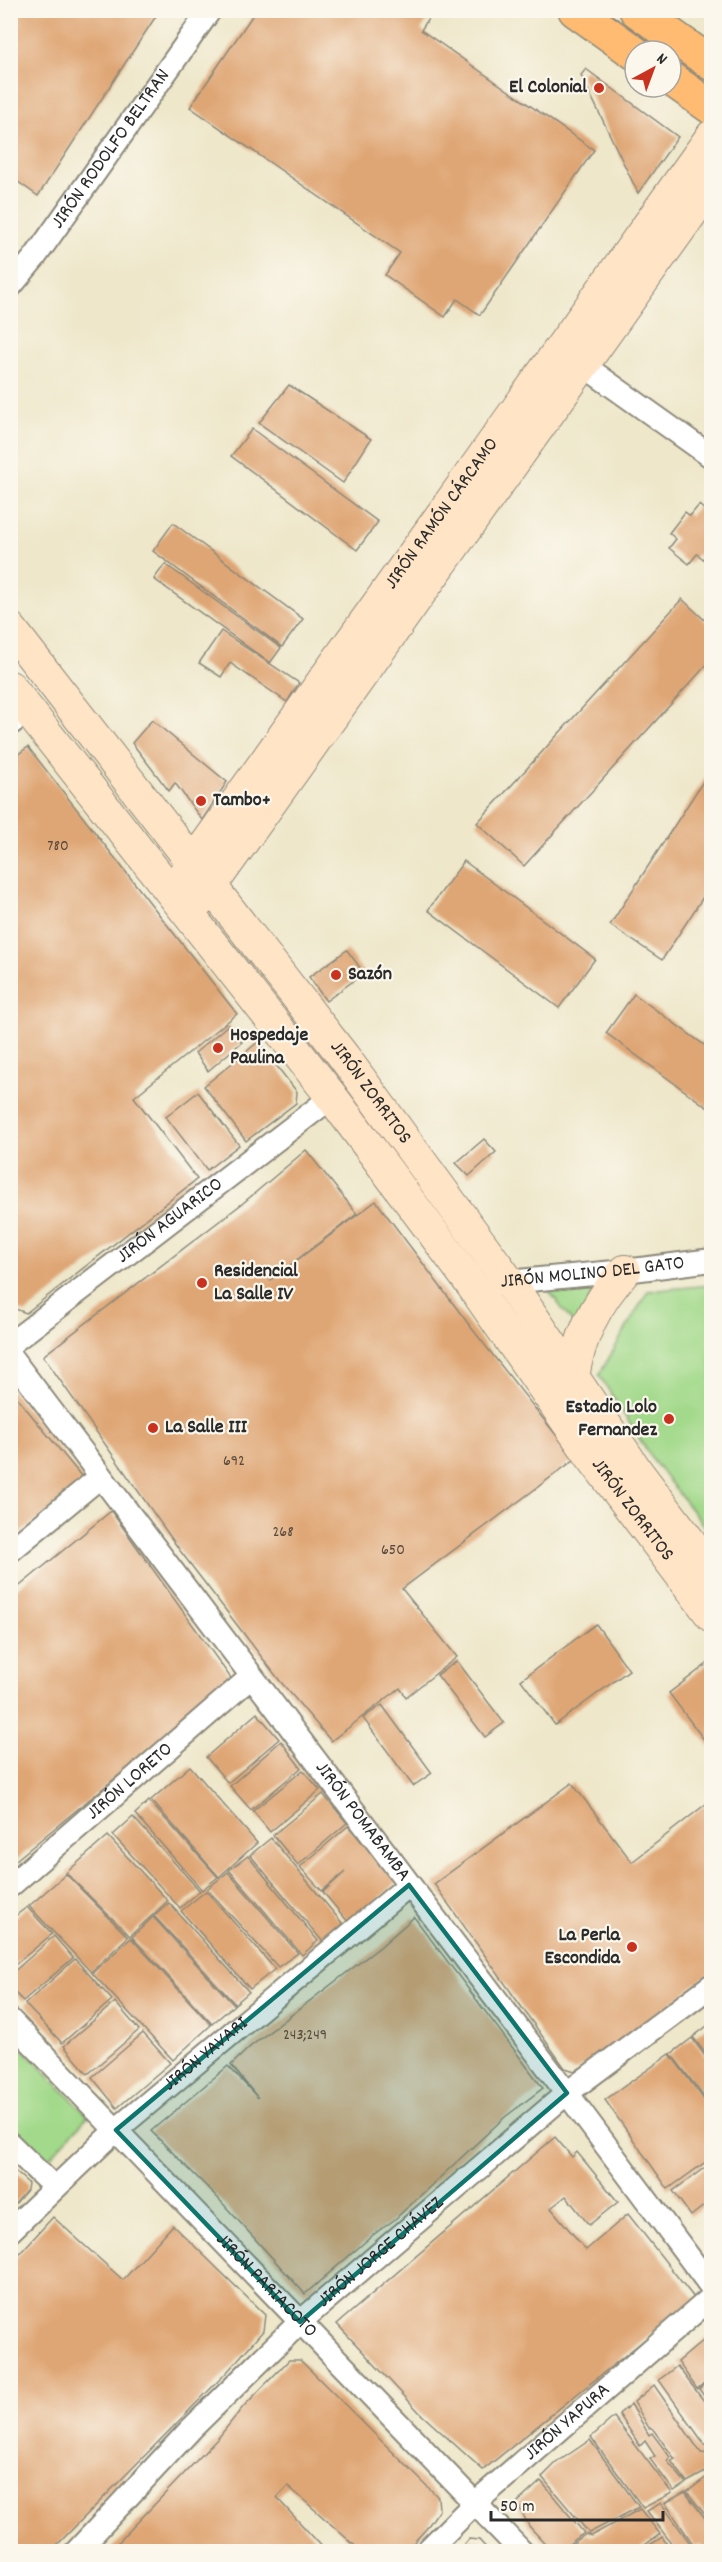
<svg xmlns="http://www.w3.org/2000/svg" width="722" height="2562" font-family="Dekko,sans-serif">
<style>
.green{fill:#a2d98a;stroke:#66825a;stroke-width:1.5}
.building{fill:#dfa674}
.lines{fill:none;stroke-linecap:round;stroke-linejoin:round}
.street-casing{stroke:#8c897a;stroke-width:26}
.secondary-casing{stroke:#8c897a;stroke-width:34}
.primary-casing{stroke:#8c897a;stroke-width:36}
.street{stroke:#fff;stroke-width:22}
.secondary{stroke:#ffe4c6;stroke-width:32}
.primary{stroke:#ffbb71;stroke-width:33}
.marked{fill:#0f766e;fill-opacity:0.2;stroke:#0f766e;stroke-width:4.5;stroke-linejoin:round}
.poi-dot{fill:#c8321e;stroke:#fbf7ec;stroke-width:2}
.labels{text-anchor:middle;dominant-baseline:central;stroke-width:4.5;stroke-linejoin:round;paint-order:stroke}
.number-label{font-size:16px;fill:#584a3d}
.poi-label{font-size:20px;font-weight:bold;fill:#2b2b2b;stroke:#fbf7ec;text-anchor:start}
.street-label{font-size:20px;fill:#2b2b2b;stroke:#fbf7ec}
</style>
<rect width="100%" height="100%" fill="#fbf7ec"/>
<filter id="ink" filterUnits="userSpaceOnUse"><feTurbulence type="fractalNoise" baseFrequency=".0167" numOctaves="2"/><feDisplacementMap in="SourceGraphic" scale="12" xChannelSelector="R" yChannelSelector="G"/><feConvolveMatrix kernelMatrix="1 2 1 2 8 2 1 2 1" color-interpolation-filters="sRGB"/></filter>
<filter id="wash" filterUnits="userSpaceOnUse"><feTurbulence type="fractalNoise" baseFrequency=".008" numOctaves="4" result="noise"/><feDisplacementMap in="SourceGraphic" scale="24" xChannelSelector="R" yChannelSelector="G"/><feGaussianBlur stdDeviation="1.35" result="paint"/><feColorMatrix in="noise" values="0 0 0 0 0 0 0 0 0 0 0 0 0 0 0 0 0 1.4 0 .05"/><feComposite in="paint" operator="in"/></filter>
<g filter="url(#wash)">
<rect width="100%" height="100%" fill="#eee7ca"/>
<g class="green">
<path d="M711 1285H712L711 1535 655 1463 599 1375 648 1291Z"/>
<path d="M594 1288 578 1330 549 1291Z"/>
<path d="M10 2035 88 2116 47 2161 11 2124Z"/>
</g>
<g id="blocks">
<g class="building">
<path d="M10 10H160L38 196 10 176Z"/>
<path d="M256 10H434L421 30 594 150 480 315 457 299 445 317 385 275 400 253 190 107Z"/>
<path d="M586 69 678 137 638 193 581 75Z"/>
<path d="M289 385 371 439 343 483 259 423Z"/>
<path d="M252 429 378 522 357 550 231 456Z"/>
<path d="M699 505 711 515V565L697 554 689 564 669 548 676 539 669 533 685 512 690 516Z"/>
<path d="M173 523 303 619 282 647 153 551Z"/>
<path d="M165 564 281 648 270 663 154 579Z"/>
<path d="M682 599 711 626V660L524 866 477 823Z"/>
<path d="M221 631 299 683 287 702 230 663 221 677 199 663Z"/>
<path d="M152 720 227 782 202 820 175 783 169 791 132 743Z"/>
<path d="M28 747 237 1014 134 1097 197 1179 26 1313 10 1307V760Z"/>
<path d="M711 769V885L662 960 610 925Z"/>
<path d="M464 861 595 959 559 1008 428 910Z"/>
<path d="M347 950 364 973 326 1001 309 977Z"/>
<path d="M634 994 711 1050V1110L606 1033Z"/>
<path d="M228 1025 242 1042 208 1071 195 1053Z"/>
<path d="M258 1042 297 1092 296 1103 246 1141 204 1086Z"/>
<path d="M198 1092 239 1145 207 1170 166 1117Z"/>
<path d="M484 1139 496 1152 469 1176 456 1163Z"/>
<path d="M306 1150 357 1214 269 1281 376 1201 473 1330 575 1459 402 1589 457 1657 406 1697 400 1688 331 1741 280 1681 181 1552 43 1356 243 1203Z"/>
<path d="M10 1389 86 1482 10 1541Z"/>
<path d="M111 1511 233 1681 10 1865V1594Z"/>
<path d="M596 1624 629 1670 555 1725 521 1680Z"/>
<path d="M457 1661 504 1723 485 1737 437 1675Z"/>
<path d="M711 1661V1749L669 1693Z"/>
<path d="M382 1705 432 1773 413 1786 363 1718Z"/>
<path d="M257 1713 279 1739 228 1783 206 1757Z"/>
<path d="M281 1741 301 1768 251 1810 230 1786Z"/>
<path d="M190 1766 257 1843 219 1877 151 1800Z"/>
<path d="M303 1770 320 1790 270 1832 253 1811Z"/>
<path d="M572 1783 632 1862 711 1800V1972L600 2057 575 2071 565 2068 434 1884Z"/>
<path d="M323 1794 347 1823 298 1865 273 1835Z"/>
<path d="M149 1801 218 1877 202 1890 135 1814Z"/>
<path d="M133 1817 200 1891 180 1908 113 1835Z"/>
<path d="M348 1826 397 1883 349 1923 323 1892 345 1872 322 1891 300 1867Z"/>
<path d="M108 1836 168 1901 130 1936 66 1873Z"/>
<path d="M271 1838 343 1924 323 1942 250 1855Z"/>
<path d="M248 1856 318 1941 302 1955 229 1870Z"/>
<path d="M228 1872 298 1953 278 1967 207 1889Z"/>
<path d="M66 1874 128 1937 91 1972 29 1906Z"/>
<path d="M206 1891 275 1969 250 1989 181 1911Z"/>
<path d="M169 1903 249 1992 235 2004 154 1916Z"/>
<path d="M27 1907 52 1934 10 1969V1920Z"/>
<path d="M153 1917 234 2005 212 2024 132 1937Z"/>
<path d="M414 1917 543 2088 505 2117 394 2220 373 2235 305 2294 216 2196 151 2131 228 2066 258 2098 231 2065 251 2046 380 1947Z"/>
<path d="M54 1936 73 1958 23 2001 10 1988V1975Z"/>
<path d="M131 1938 211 2025 173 2060 92 1973Z"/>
<path d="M75 1959 112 2000 62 2043 25 2004Z"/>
<path d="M115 2002 139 2030 88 2074 64 2046Z"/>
<path d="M711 2023V2061L693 2037Z"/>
<path d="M143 2033 170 2063 117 2108 92 2077Z"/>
<path d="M692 2038 711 2064V2091L704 2097 671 2054Z"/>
<path d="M670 2054 711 2109V2158L668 2189 605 2100Z"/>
<path d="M555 2137 572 2157 577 2152 618 2202 589 2225 566 2196 551 2208 586 2250 628 2214 695 2299 483 2470 421 2414 337 2324Z"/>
<path d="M711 2163V2200L691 2216 673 2191Z"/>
<path d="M10 2167 28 2183 27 2190 10 2210Z"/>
<path d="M53 2217 123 2280 173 2225 265 2315 263 2331 227 2372 50 2552H10V2264Z"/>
<path d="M711 2334V2377L697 2389 678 2362Z"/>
<path d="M289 2360H300L438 2497 439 2510 426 2529 405 2552H362L288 2486 277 2498 327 2552H109L219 2437 243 2407Z"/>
<path d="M677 2366 711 2410V2444L709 2446 705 2445 659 2380Z"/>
<path d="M711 2379V2405L699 2389Z"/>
<path d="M654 2385 701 2453 711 2454V2469L687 2482 671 2461 675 2459 652 2428H649L634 2402Z"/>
<path d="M631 2404 649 2435 652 2433 670 2457 667 2461 686 2483 674 2491 650 2459 655 2456 645 2441 640 2446 619 2414Z"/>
<path d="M614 2417 672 2493 643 2508 591 2437Z"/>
<path d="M590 2440 639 2507 589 2533 542 2477 556 2463Z"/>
<path d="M708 2476 711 2481V2522L687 2492Z"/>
<path d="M541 2481 584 2533 558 2552H553L529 2526 517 2503Z"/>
<path d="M685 2492 711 2526V2552H705L700 2544 695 2547 665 2503Z"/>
<path d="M661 2503 695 2550 699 2549 701 2552H678L647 2511Z"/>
<path d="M640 2509 660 2534 635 2552H561L586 2534 591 2536Z"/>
<path d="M662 2537 673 2552H639Z"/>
<path d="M469 2539 479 2540 490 2552H458Z"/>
</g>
</g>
</g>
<g filter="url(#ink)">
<use href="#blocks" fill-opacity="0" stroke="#8c897a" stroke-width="1.5"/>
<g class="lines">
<g class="street-casing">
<g id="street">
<path id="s1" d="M10 287 35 257 210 10"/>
<path d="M583 365 712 457"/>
<path d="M10 724 29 710"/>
<path id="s2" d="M497 1283 625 1271 712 1260"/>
<path id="s3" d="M10 1344 332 1097"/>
<path id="s4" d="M10 1356 567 2093 712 2288"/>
<path d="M10 1551 100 1477"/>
<path id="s5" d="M10 1886 251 1677"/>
<path id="s6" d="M10 2020 522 2552"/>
<path d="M10 2144 55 2188"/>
<path id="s7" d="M10 2231 116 2130 409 1885"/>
<path id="s8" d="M76 2552 191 2429 300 2322 567 2093 712 1985"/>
<path id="s9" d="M426 2552 475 2503 712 2297"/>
</g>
</g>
<g class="secondary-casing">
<g id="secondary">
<path id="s10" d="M10 628 344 1057 509 1282 638 1473 712 1571"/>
<path id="s11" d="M10 687 332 1097 472 1285 591 1456 712 1616"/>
<path id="s12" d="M183 877 712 136"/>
<path d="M201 900 712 184"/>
<path d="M573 1378C579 1336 596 1302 625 1271"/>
</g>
</g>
<g class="primary-casing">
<g id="primary">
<path d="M575 10 635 53"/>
<path d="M636 10 712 64"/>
<path d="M671 79 712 108"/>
</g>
</g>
<use href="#street" class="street"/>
<use href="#secondary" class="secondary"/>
<use href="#primary" class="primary"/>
</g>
</g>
<path class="marked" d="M409 1885 567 2093 300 2322 116 2130Z"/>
<g class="poi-dot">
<circle cx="599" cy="88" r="6"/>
<circle cx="201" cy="801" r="6"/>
<circle cx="336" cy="975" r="6"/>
<circle cx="218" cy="1048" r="6"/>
<circle cx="202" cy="1283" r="6"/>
<circle cx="669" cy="1419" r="6"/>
<circle cx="153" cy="1428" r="6"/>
<circle cx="632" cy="1947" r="6"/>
</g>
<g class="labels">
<g class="number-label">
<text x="58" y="846">780</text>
<text x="234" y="1461">692</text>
<text x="283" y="1532">268</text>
<text x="393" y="1550">650</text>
<text x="305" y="2035">243;249</text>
</g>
<g class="poi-label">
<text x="587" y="88" text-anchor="end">El Colonial</text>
<text x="213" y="801">Tambo+</text>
<text x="348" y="975">Sazón</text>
<text x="230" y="1036">Hospedaje<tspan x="230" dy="23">Paulina</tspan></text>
<text x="214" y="1272">Residencial<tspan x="214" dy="23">La Salle IV</tspan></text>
<text x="657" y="1408" text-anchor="end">Estadio Lolo<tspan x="657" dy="23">Fernandez</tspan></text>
<text x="165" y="1428">La Salle III</text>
<text x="620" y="1936" text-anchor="end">La Perla<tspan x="620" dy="23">Escondida</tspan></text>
</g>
<g class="street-label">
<text stroke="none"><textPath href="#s1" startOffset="171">JIRÓN RODOLFO BELTRAN</textPath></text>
<text stroke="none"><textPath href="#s12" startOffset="446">JIRÓN RAMÓN CÁRCAMO</textPath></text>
<text stroke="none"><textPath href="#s10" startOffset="588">JIRÓN ZORRITOS</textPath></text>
<text stroke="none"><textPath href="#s3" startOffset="202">JIRÓN AGUARICO</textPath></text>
<text stroke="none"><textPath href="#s2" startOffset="96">JIRÓN MOLINO DEL GATO</textPath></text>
<text stroke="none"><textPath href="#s11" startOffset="1032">JIRÓN ZORRITOS</textPath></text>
<text stroke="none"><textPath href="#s5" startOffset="159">JIRÓN LORETO</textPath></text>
<text stroke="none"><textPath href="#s4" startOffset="584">JIRÓN POMABAMBA</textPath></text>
<text stroke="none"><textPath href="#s7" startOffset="264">JIRÓN YAVARI</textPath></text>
<text stroke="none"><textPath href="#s8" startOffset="428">JIRÓN JORGE CHÁVEZ</textPath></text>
<text stroke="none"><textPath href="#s6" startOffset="369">JIRÓN PARIACOTO</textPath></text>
<text stroke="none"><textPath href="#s9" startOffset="192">JIRÓN YAPURA</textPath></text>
</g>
</g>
<rect width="722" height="2562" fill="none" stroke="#fbf7ec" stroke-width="36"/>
<g transform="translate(653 69) rotate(41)"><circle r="28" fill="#fbf7ec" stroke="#a8a59f" stroke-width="1.5"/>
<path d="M0-4.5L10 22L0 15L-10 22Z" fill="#c8321e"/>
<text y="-9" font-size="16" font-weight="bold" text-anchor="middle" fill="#2b2b2b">N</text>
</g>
<path d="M491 2511v9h172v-9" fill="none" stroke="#2b2b2b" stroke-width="3"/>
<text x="500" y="2511" font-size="18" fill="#2b2b2b" stroke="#fbf7ec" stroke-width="4.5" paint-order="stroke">50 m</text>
</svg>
